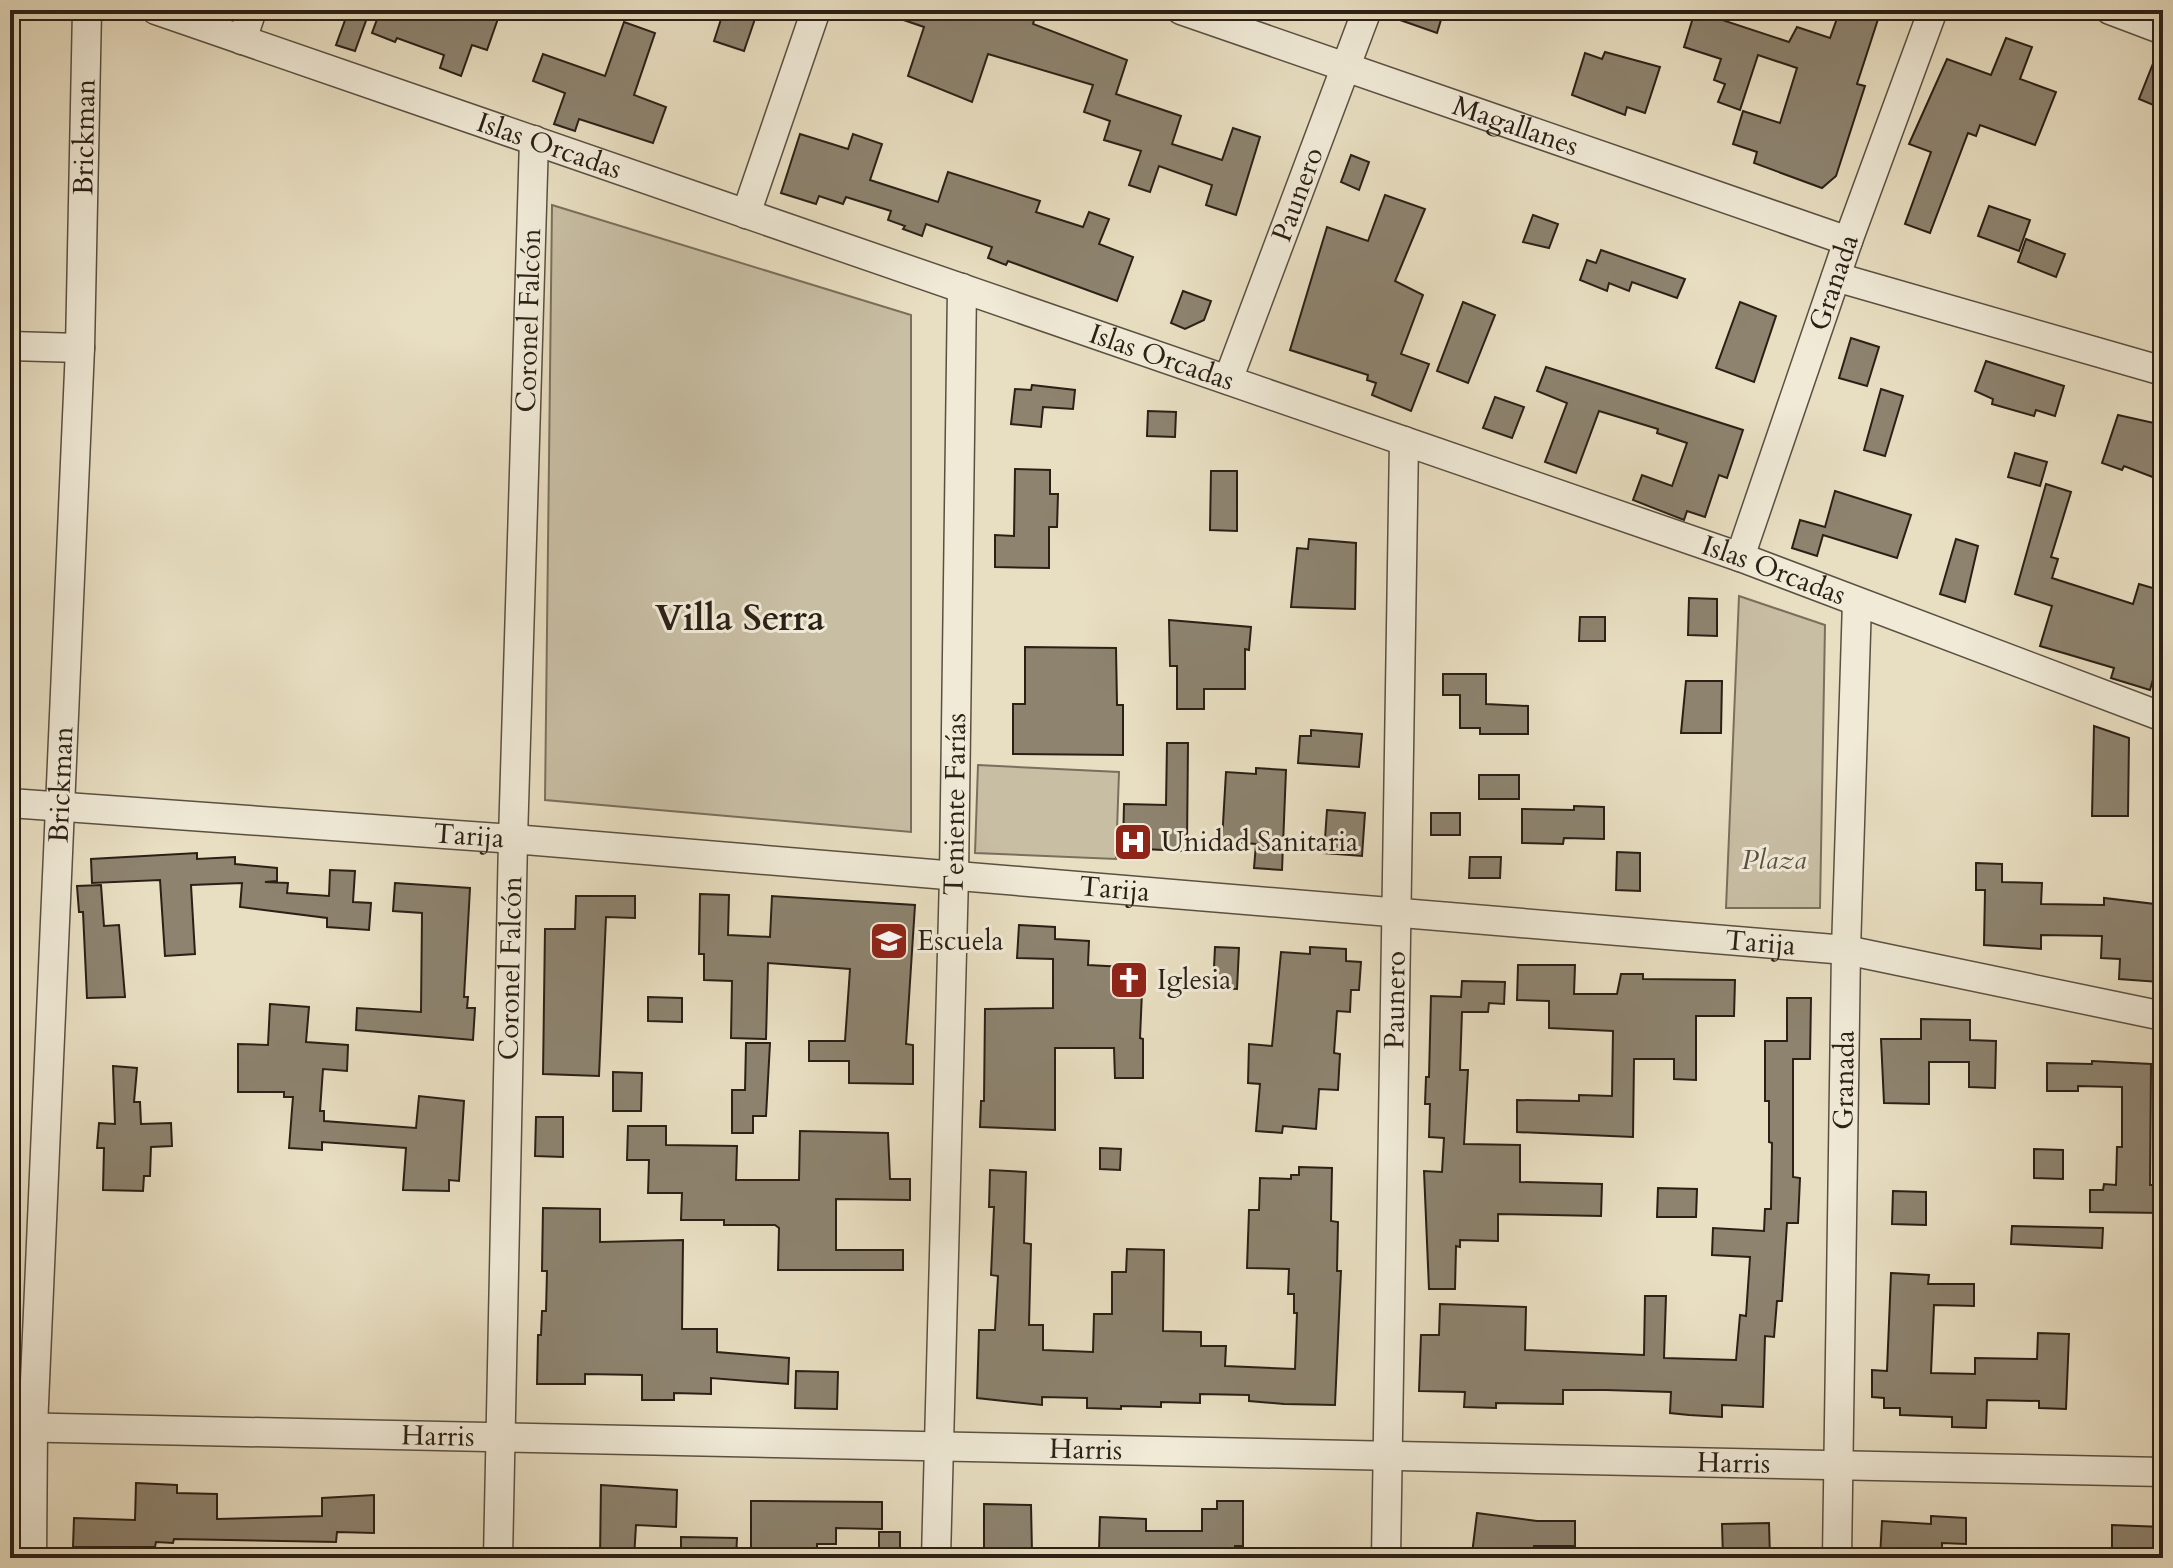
<svg xmlns="http://www.w3.org/2000/svg" width="2173" height="1568" font-family="Cardo,serif">
<style>
.green{fill:#c8bea4;stroke:#7a6f5d;stroke-width:2}
.building{fill:#8d836f;stroke:#2b2016;stroke-width:2}
.lines{fill:none;stroke-linecap:round;stroke-linejoin:round}
.minor-casing{stroke:#5a5041;stroke-width:31}
.minor{stroke:#f0ead7;stroke-width:28}
.labels{text-anchor:middle;dominant-baseline:central;stroke-width:6;stroke-linejoin:round;paint-order:stroke}
.street-label{font-size:28px;fill:#2b2016;stroke:#f0ead7}
.poi-label{font-size:28px;fill:#2b2016;stroke:#f0ead7;text-anchor:start}
.park-label{font-size:28px;font-style:italic;fill:#5a4f41;stroke:#f0ead7}
.district-label{font-size:36px;font-weight:bold;fill:#2b2016;stroke:#f0ead7}
</style>
<rect width="100%" height="100%" fill="#e8dec1"/>
<filter id="stains"><feTurbulence type="fractalNoise" baseFrequency=".0025" numOctaves="4"/><feColorMatrix values="0 0 0 0 .2 0 0 0 0 .09 0 0 0 0 .02 0 0 0 .5 -.17"/></filter>
<radialGradient id="worn" r=".72"><stop offset=".6" stop-color="#630" stop-opacity="0"/><stop offset="1" stop-color="#630" stop-opacity=".3"/></radialGradient>
<g class="green">
<path d="M552 205 911 315V832L545 800Z"/>
<path d="M1739 596 1825 625 1820 908H1726Z"/>
<path d="M978 765 1119 772 1116 859 975 853Z"/>
</g>
<g class="building">
<path d="M391 10H501L487 50 472 45 461 76 440 68 444 55 397 38 395 42 372 33 379 14 389 18Z"/>
<path d="M724 10H758L744 51 714 41Z"/>
<path d="M887 10H1022L1036 14 1033 24 1127 60 1116 94 1181 116 1172 144 1222 160 1233 128 1260 137 1236 215 1206 205 1212 185 1159 166 1150 192 1129 185 1141 151 1104 140 1110 121 1084 112 1093 85 988 54 972 102 908 76 924 27 886 14Z"/>
<path d="M1384 10H1444L1437 33 1383 14Z"/>
<path d="M1840 10H1881L1857 84 1865 86 1836 176 1822 188 1754 163 1757 152 1733 144 1743 111 1780 123 1797 68 1758 55 1740 110 1718 102 1725 84 1714 80 1721 59 1684 47 1695 11 1789 42 1797 27 1830 38Z"/>
<path d="M348 12 367 18 355 51 336 45Z"/>
<path d="M624 22 655 33 634 95 666 107 653 143 579 119 575 131 554 124 565 93 533 81 543 54 605 76Z"/>
<path d="M2006 38 2032 47 2020 79 2056 92 2035 145 1980 125 1976 136 1968 133 1930 233 1905 224 1931 152 1909 144 1947 59 1991 75Z"/>
<path d="M2160 46 2163 47V109L2139 99Z"/>
<path d="M1605 52 1660 67 1645 113 1627 107 1625 115 1572 95 1585 53 1602 59Z"/>
<path d="M800 134 848 149 853 134 882 144 870 180 938 202 948 172 1040 201 1036 212 1083 227 1089 212 1109 219 1099 244 1133 257 1117 301 1008 261 1006 265 988 258 992 247 926 224 922 236 903 229 905 226 888 220 891 211 846 197 843 204 819 196 816 204 781 193Z"/>
<path d="M1351 155 1369 162 1359 190 1341 182Z"/>
<path d="M1385 195 1425 209 1395 281 1423 295 1401 354 1429 364 1411 411 1372 395 1376 383 1367 380 1368 375 1290 350 1327 227 1368 241Z"/>
<path d="M1989 206 2030 220 2019 251 1978 236Z"/>
<path d="M1533 215 1558 224 1549 248 1523 242Z"/>
<path d="M2026 239 2065 254 2056 277 2018 262Z"/>
<path d="M1601 250 1685 279 1677 298 1632 282 1629 291 1609 283 1607 291 1580 280 1587 260 1596 263Z"/>
<path d="M1183 291 1211 301 1204 320 1185 329 1171 323Z"/>
<path d="M1463 302 1495 315 1468 383 1437 371Z"/>
<path d="M1740 302 1776 316 1754 382 1716 368Z"/>
<path d="M1851 338 1879 347 1867 386 1839 378Z"/>
<path d="M1986 361 2064 386 2055 416 2036 410 2034 416 1992 404 1993 399 1975 391Z"/>
<path d="M1546 367 1743 430 1727 478 1719 475 1705 517 1687 511 1684 520 1633 500 1642 475 1672 486 1687 443 1657 433 1658 429 1599 411 1576 473 1545 462 1567 403 1537 391Z"/>
<path d="M1032 385 1075 390 1073 409 1043 407 1041 427 1011 424 1015 389 1031 390Z"/>
<path d="M1881 389 1903 396 1885 456 1864 450Z"/>
<path d="M1495 397 1524 407 1512 438 1483 428Z"/>
<path d="M1148 411 1176 412 1175 437 1147 436Z"/>
<path d="M2118 415 2163 425V481L2124 466 2122 470 2102 463Z"/>
<path d="M2015 453 2047 462 2040 486 2008 477Z"/>
<path d="M1015 469 1050 470V494H1058L1057 527H1049V568L995 567V535L1014 536Z"/>
<path d="M1211 471H1237V531L1210 530Z"/>
<path d="M2046 484 2071 492 2051 557 2058 559 2052 578 2133 604 2139 584 2163 591V644L2150 690 2111 678 2114 668 2040 646 2052 606 2015 594Z"/>
<path d="M1835 491 1911 515 1897 558 1823 535 1817 556 1792 548 1800 520 1825 527Z"/>
<path d="M1309 539 1356 543 1355 609 1291 607 1297 548 1308 549Z"/>
<path d="M1956 539 1978 546 1965 602 1940 594Z"/>
<path d="M1689 598 1717 599V636L1688 635Z"/>
<path d="M1580 617H1605V641H1579Z"/>
<path d="M1169 620 1251 627 1249 650 1245 649V689H1204V709H1177V666H1170Z"/>
<path d="M1025 647 1116 648 1117 705H1123V755L1013 754V704H1025Z"/>
<path d="M1443 674H1486V704L1528 706V734H1480V728H1460V695H1443Z"/>
<path d="M1686 681H1722L1721 733H1681Z"/>
<path d="M2094 726 2129 738 2128 816H2092Z"/>
<path d="M1311 730 1362 734 1359 767 1298 763 1300 736H1311Z"/>
<path d="M1167 743H1188L1187 846 1184 851 1123 848 1124 804 1166 805Z"/>
<path d="M1256 768 1286 770 1282 870 1254 868 1256 844 1222 841 1226 772 1256 774Z"/>
<rect x="1479" y="775" width="40" height="24"/>
<path d="M1574 806 1604 807V839L1564 838 1563 844 1522 843V809L1574 810Z"/>
<path d="M1327 810 1365 813 1362 856 1324 853Z"/>
<rect x="1431" y="813" width="29" height="22"/>
<path d="M1617 852 1640 853V891L1616 890Z"/>
<path d="M197 853V859L235 857V864L277 868V881L265 882 288 883 287 893 329 896 330 870 355 871 353 902 371 903 369 930 327 927V918L240 907 242 883 191 885 195 954 165 956 160 880 92 883 91 859Z"/>
<path d="M1470 857H1501L1500 878H1469Z"/>
<path d="M1976 863 2002 864V882L2042 883 2041 904 2104 905V898L2163 905 2159 982 2119 979 2120 959 2101 958 2102 936 2041 935V949L1984 945 1985 890H1976Z"/>
<path d="M395 883 470 888 464 997H468L467 1008H475L473 1040 356 1030 357 1008 421 1012 422 913 393 911Z"/>
<path d="M101 885 104 926 119 925 125 997 87 998 83 912H79L77 886Z"/>
<path d="M700 894 729 895 728 935 770 937 772 896 915 905 906 1044 913 1045V1084L849 1083V1061H809V1041H845L850 969 768 963 766 1039 731 1038 732 981 704 980V954H699Z"/>
<path d="M576 896H635V918L606 917 599 1076 543 1074 545 929H575Z"/>
<path d="M1019 925 1055 927V939L1089 941 1088 965 1143 968 1140 1038 1143 1039V1078H1115L1114 1048H1055V1130L980 1127 981 1101H984L985 1009 1053 1008V959L1017 958Z"/>
<path d="M1215 947 1239 948 1237 989 1213 988Z"/>
<path d="M1310 947 1346 949V961L1361 962 1359 990H1351L1350 1012 1337 1011 1334 1053 1340 1054 1338 1090 1319 1089 1316 1129 1283 1126 1282 1133 1256 1131 1260 1084 1248 1083 1249 1044 1272 1046 1281 952 1310 954Z"/>
<path d="M1518 965H1575L1574 994H1617L1621 974H1643V979L1735 980 1734 1016H1696V1080L1674 1079V1059H1634L1633 1137 1517 1132V1100L1579 1101V1095L1612 1096 1613 1031 1549 1028V1001L1517 1000Z"/>
<path d="M1462 981 1505 982 1504 1004 1489 1003 1488 1012H1462L1460 1070H1468L1464 1144 1520 1145V1182L1602 1184 1601 1216 1498 1214V1241L1460 1240V1247L1456 1246 1455 1289H1429L1424 1171 1442 1172 1444 1138 1429 1137 1430 1104H1425L1426 1077H1429L1431 996 1461 997Z"/>
<path d="M648 997 682 998V1022L648 1021Z"/>
<path d="M1787 998H1811L1810 1059H1793V1177L1800 1178 1798 1223H1787L1782 1301H1777L1774 1337 1765 1336 1763 1407 1722 1405V1417L1689 1415 1670 1413 1671 1392 1606 1390H1563V1404L1496 1403V1408L1464 1407 1465 1392 1419 1391 1421 1335H1439L1440 1304 1526 1307 1525 1350 1644 1355 1645 1296H1666L1664 1358 1736 1360 1740 1315 1746 1316 1750 1257 1712 1255 1713 1228 1764 1231 1765 1209H1771L1772 1143 1769 1142V1101H1765V1041H1787Z"/>
<path d="M270 1004 309 1007 306 1042 348 1045 347 1071 323 1069 320 1111H324V1121L416 1128 419 1096 464 1101 459 1181 449 1180V1191L403 1190 406 1148 322 1142V1150L289 1148 293 1097H284V1092H238V1044L268 1045Z"/>
<path d="M1921 1019 1970 1020V1040L1996 1041 1995 1088 1969 1087V1062H1929V1104L1884 1103 1881 1039H1921Z"/>
<path d="M746 1043H770L766 1116H753V1133H732V1090H745Z"/>
<path d="M2092 1061 2151 1064 2150 1185H2163V1213L2090 1212V1190H2103L2104 1184 2116 1185 2117 1147H2122V1087L2078 1086V1091H2047V1063L2092 1064Z"/>
<path d="M113 1066 137 1068 134 1102H140L141 1124 171 1123 172 1146 151 1147 150 1176H144L143 1191 103 1190 104 1148H97L99 1123 115 1124Z"/>
<path d="M613 1072 642 1073 641 1111H613Z"/>
<path d="M536 1117H563V1157L535 1156Z"/>
<path d="M628 1126H666V1145L737 1146 736 1180H799L800 1131 888 1133 890 1179H910V1200L836 1199V1250H903V1270H778L779 1228 775 1225H724V1220H681L682 1193H648L649 1160H627Z"/>
<path d="M1100 1148 1121 1149 1120 1170 1100 1169Z"/>
<path d="M2034 1149 2063 1150V1179L2034 1178Z"/>
<path d="M1299 1167 1332 1168 1331 1221 1338 1222 1337 1271H1341L1335 1405 1284 1404 1249 1401V1395L1200 1394V1403L1161 1402V1407L1121 1406V1409L1087 1408V1398L1042 1397V1405L977 1398 979 1330H995L998 1276 991 1275 994 1207H989L990 1170 1026 1172 1024 1243 1031 1244 1029 1325H1043V1350L1093 1352 1094 1314H1112V1272H1126L1127 1249 1164 1250 1163 1331 1201 1332V1346H1226L1225 1366 1295 1369 1297 1313H1294V1294H1288L1289 1269 1247 1268 1249 1210H1259L1260 1178 1291 1179V1175H1299Z"/>
<path d="M1658 1188 1697 1189 1696 1217H1657Z"/>
<path d="M1893 1191 1926 1192V1225L1892 1224Z"/>
<path d="M543 1208 600 1209V1242L683 1240 682 1329H717V1352L789 1358 788 1384 711 1378V1394L674 1393V1400H642V1375L585 1374V1384H537L538 1335H541L542 1311H546L547 1271H542Z"/>
<path d="M2012 1226 2103 1228 2102 1248 2011 1244Z"/>
<path d="M1891 1273 1929 1275 1928 1284H1974V1306L1934 1305 1931 1373 1975 1374V1358L2037 1359 2038 1333 2069 1334 2066 1409 2039 1408V1401L1987 1400 1986 1428 1952 1427V1417L1900 1415V1408H1884V1398L1872 1397V1370L1887 1371Z"/>
<path d="M796 1371 838 1372 837 1409 795 1408Z"/>
<path d="M136 1483 177 1485V1493L217 1494V1519L322 1516V1498L374 1495V1533L337 1532 336 1542 174 1539 173 1543 156 1542 155 1547H73L74 1518 135 1520Z"/>
<path d="M601 1485 677 1490 676 1527 636 1525 634 1558H600Z"/>
<path d="M751 1501 882 1502V1529L836 1528V1544H817V1549H751Z"/>
<path d="M1217 1501H1243V1546H1235V1558H1121V1551L1099 1550 1100 1517 1146 1519V1531H1202V1509H1217Z"/>
<path d="M984 1504 1031 1505 1032 1553 984 1552Z"/>
<path d="M1477 1513 1537 1521H1575V1546H1534L1532 1557 1472 1554Z"/>
<path d="M1931 1516 1966 1518V1544L1942 1543V1558H1880L1882 1521 1931 1524Z"/>
<path d="M1769 1523 1770 1558H1723L1722 1524Z"/>
<path d="M2112 1525 2163 1527V1558H2112Z"/>
<rect x="879" y="1532" width="21" height="26"/>
<path d="M681 1537 737 1538 736 1558H681Z"/>
</g>
<g class="lines">
<g class="minor-casing">
<g id="minor">
<path id="s1" d="M156 10 1740 557 2163 717"/>
<path id="s2" d="M1181 10 1848 241"/>
<path d="M2110 10 2163 30"/>
<path d="M242 40 252 10"/>
<path d="M746 214 816 10"/>
<path d="M1836 277 2163 371"/>
<path d="M10 346 80 348"/>
<path id="s3" d="M1228 380 1367 10"/>
<path id="s4" d="M1740 557 1848 241 1933 10"/>
<path id="s5" d="M10 803 513 839 1846 950 2163 1016"/>
<path id="s6" d="M10 1427 2163 1472"/>
<path id="s7" d="M32 1558 33 1427 80 348 87 10"/>
<path id="s8" d="M498 1558 513 839 534 140"/>
<path id="s9" d="M936 1558 954 876 962 288"/>
<path id="s10" d="M1386 1558 1404 441"/>
<path id="s11" d="M1837 1558 1846 950 1857 602"/>
</g>
</g>
<use href="#minor" class="minor"/>
</g>
<defs>
<g id="hospital-square" transform="scale(2)"><rect x="-9" y="-9" width="18" height="18" rx="4" fill="#8f2418" stroke="#f0ead7"/><path d="M-5-5h3v3.5h4V-5h3V5h-3V1.5h-4V5h-3Z" fill="#fff"/></g>
<g id="school-square" transform="scale(2)"><rect x="-9" y="-9" width="18" height="18" rx="4" fill="#8f2418" stroke="#f0ead7"/><path d="M0-5L7-2L0 1L-7-2ZM-4 1L0 2.5L4 1V4Q0 6-4 4Z" fill="#fff"/></g>
<g id="church-square" transform="scale(2)"><rect x="-9" y="-9" width="18" height="18" rx="4" fill="#8f2418" stroke="#f0ead7"/><path d="M-1.2-6h2.4v3.5h3.3v2.4h-3.3V6h-2.4V-.1h-3.3v-2.4h3.3Z" fill="#fff"/></g>
</defs>
<g fill-rule="evenodd">
<use href="#hospital-square" x="1133" y="842"/>
<use href="#school-square" x="889" y="941"/>
<use href="#church-square" x="1129" y="980"/>
</g>
<g class="labels">
<g class="street-label">
<text stroke="none"><textPath href="#s2" startOffset="354">Magallanes</textPath></text>
<text stroke="none"><textPath href="#s7" startOffset="1422">Brickman</textPath></text>
<text stroke="none"><textPath href="#s1" startOffset="416">Islas Orcadas</textPath></text>
<text stroke="none"><textPath href="#s3" startOffset="198">Paunero</textPath></text>
<text stroke="none"><textPath href="#s4" startOffset="290">Granada</textPath></text>
<text stroke="none"><textPath href="#s8" startOffset="1238">Coronel Falcón</textPath></text>
<text stroke="none"><textPath href="#s1" startOffset="1064">Islas Orcadas</textPath></text>
<text stroke="none"><textPath href="#s1" startOffset="1712">Islas Orcadas</textPath></text>
<text stroke="none"><textPath href="#s7" startOffset="774">Brickman</textPath></text>
<text stroke="none"><textPath href="#s9" startOffset="754">Teniente Farías</textPath></text>
<text stroke="none"><textPath href="#s5" startOffset="460">Tarija</textPath></text>
<text stroke="none"><textPath href="#s5" startOffset="1108">Tarija</textPath></text>
<text stroke="none"><textPath href="#s5" startOffset="1756">Tarija</textPath></text>
<text stroke="none"><textPath href="#s8" startOffset="590">Coronel Falcón</textPath></text>
<text stroke="none"><textPath href="#s10" startOffset="558">Paunero</textPath></text>
<text stroke="none"><textPath href="#s11" startOffset="478">Granada</textPath></text>
<text stroke="none"><textPath href="#s6" startOffset="428">Harris</textPath></text>
<text stroke="none"><textPath href="#s6" startOffset="1076">Harris</textPath></text>
<text stroke="none"><textPath href="#s6" startOffset="1724">Harris</textPath></text>
</g>
<g class="poi-label">
<text x="1161" y="842">Unidad Sanitaria</text>
<text x="917" y="941">Escuela</text>
<text x="1157" y="980">Iglesia</text>
</g>
<g class="park-label">
<text x="1774" y="860">Plaza</text>
</g>
<g class="district-label">
<text x="740" y="618">Villa Serra</text>
</g>
</g>
<rect width="2173" height="1568" fill="none" stroke="#e8dec1" stroke-width="40"/>
<rect x="12" y="12" width="2149" height="1544" fill="none" stroke="#2b2016" stroke-width="4"/>
<rect x="20" y="20" width="2133" height="1528" fill="none" stroke="#2b2016" stroke-width="2"/>
<rect width="100%" height="100%" filter="url(#stains)"/>
<rect width="100%" height="100%" fill="url(#worn)"/>
</svg>
